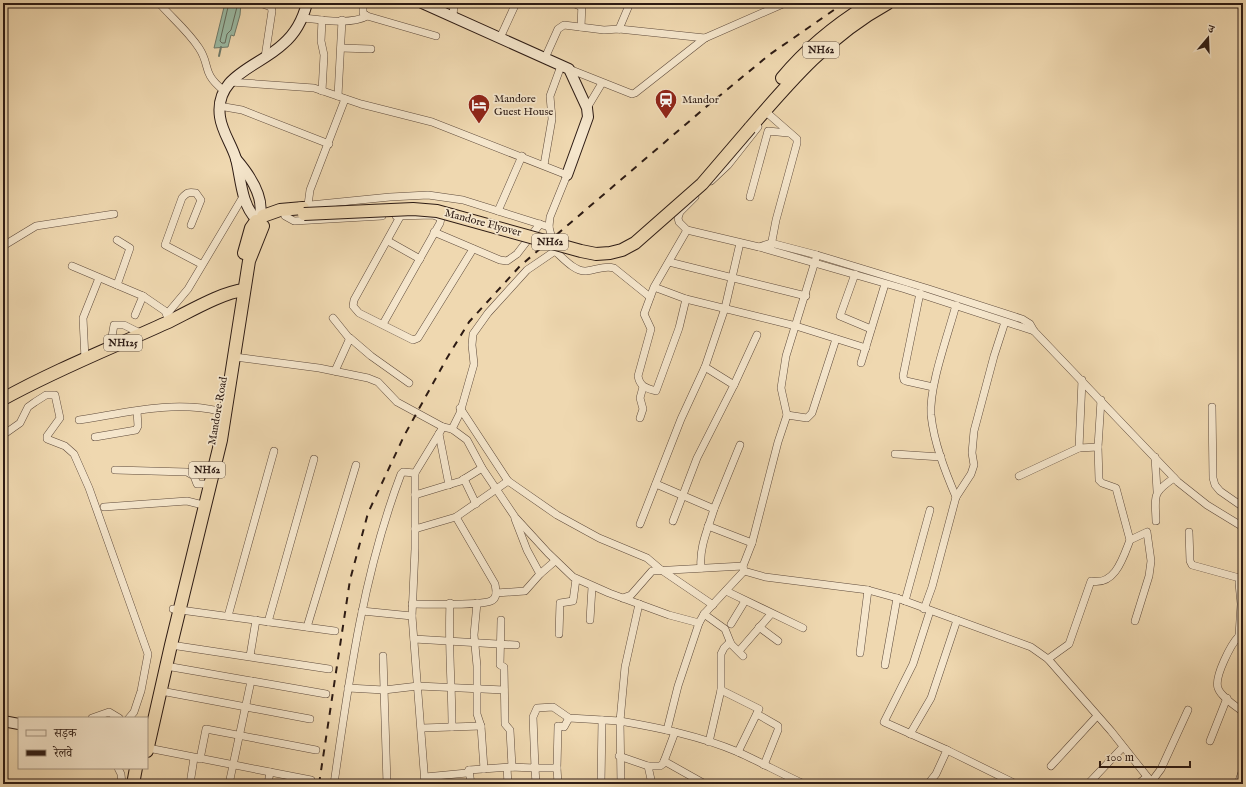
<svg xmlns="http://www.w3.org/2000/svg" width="1246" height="787" font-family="'IM FELL English','Noto Serif Devanagari',serif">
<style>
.water{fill:#9bbba5;stroke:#6f7b6b}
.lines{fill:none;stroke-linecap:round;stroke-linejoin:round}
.shore{stroke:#646b5c;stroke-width:1}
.stream{stroke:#6f7b6b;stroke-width:2}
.street-casing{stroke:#5e4a3b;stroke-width:8}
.secondary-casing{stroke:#2d1b14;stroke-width:12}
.highway-casing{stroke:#2d1b14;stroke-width:14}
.street{stroke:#f5e6cc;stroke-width:7}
.secondary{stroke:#f5e6cc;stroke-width:10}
.highway{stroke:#efd8b0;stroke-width:12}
.rail{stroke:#2d1b14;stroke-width:2;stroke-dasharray:7 7;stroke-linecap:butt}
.highway-bridge-casing{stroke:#2d1b14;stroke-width:14;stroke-linecap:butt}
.highway-bridge{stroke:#efd8b0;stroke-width:12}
.labels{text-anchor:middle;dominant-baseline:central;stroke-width:3.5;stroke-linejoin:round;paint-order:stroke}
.shield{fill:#f5e6cc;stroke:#69584b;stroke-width:1}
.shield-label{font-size:10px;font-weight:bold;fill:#2d1b14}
.poi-label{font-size:11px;fill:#2d1b14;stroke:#f5e6cc;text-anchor:start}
.street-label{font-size:11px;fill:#2d1b14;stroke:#f5e6cc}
</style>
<rect width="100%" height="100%" fill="#efd8b0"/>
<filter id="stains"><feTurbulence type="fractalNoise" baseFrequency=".005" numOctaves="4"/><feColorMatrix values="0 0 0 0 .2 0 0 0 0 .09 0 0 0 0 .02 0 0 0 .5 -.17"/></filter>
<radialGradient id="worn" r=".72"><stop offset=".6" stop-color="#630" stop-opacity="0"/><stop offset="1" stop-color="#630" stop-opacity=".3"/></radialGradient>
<path class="water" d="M225 3H241L240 15 234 36 231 35 228 47 214 48Z"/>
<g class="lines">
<path class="shore" d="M229 3 220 41 222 43H225L227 34 231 30 238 3"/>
<path class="stream" d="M219 56 221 47"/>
<g class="street-casing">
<g id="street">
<path d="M159 3C172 18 188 31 199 48 211 66 201 72 223 90"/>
<path d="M260 3 271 7 272 11 265 57"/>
<path d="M363 3V13L367 16 436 36"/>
<path d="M573 3 582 7"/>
<path d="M453 17 454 3"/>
<path d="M303 18C320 20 352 25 367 16"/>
<path d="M581 27 582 3"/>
<path d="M619 29 630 3"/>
<path d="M500 38 516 3"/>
<path d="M341 48 371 49"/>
<path d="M545 58 558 29 564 25 604 30 619 29 705 38"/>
<path d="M569 69 632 94 635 93 705 38 785 3"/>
<path d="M230 82 314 88 361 104 432 122 567 175 550 217 549 227 555 251 527 270 488 313 473 334 472 345 474 364 460 413 452 429"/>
<path d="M322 91 324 55 321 41 322 20"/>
<path d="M338 96 342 20"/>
<path d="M219 106 242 110 329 144"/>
<path d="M587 108 602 83"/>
<path d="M765 111 797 139V143L776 220 771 246"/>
<path d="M544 165 552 119 550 96 561 66"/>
<path d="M711 181 728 165 758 127"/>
<path d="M695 197 680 212 678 218 679 222 687 230 759 247 905 289 1034 331"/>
<path d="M750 197 768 131 788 133"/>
<path d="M308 205 310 190 345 99"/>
<path d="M300 206 390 197 428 195 463 200 549 227"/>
<path d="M498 211 522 156"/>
<path d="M401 215 354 300 353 306 359 313 413 340 418 338 473 249"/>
<path d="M285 216 294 221 382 216"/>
<path d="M191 225 201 200 196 193C189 192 187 192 182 198L165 245 201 264"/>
<path d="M434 232 500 260 507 261 517 254 540 224"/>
<path d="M117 240 130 248 117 285"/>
<path d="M388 241 420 259"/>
<path d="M3 246 36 226 114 214"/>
<path d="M759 247 771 243 817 255 929 289 1022 319 1030 324 1034 331 1178 482 1207 505 1243 527"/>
<path d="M555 251C563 258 575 272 586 271 597 270 604 265 614 268L650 297"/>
<path d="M817 255 786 356 781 388 787 415 778 442 752 543 743 566 744 571 765 577 868 590 897 598 1031 647 1048 659 1111 731 1153 784"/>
<path d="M669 262 806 296"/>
<path d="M72 266 143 296 135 315"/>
<path d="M855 274 840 316 871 329"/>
<path d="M654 287 686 299 679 328 656 391C646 388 640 387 638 376L651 329 644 314 654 287 687 230"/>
<path d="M920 293 903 376 904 380 906 381 933 387"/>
<path d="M143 296 165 311 168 318"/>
<path d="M686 299 796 326 866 348"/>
<path d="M167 314 188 289 244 195"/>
<path d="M333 318 349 338"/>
<path d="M383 324 440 223 441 218 433 215 396 216"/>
<path d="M110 348 114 325H124L142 334"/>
<path d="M235 357 319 368 368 378 378 382 397 402 443 427 452 429 467 440 482 468 515 517 548 553 573 577 609 593 669 615 699 623 704 614 744 571"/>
<path d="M85 359 83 318 99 278"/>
<path d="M861 363 885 284"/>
<path d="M335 371 350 338 371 356 409 383"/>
<path d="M734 385 757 335"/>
<path d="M1101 400 1098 447 1099 480 1102 483 1116 488 1130 540"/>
<path d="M1212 407 1213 478 1215 485 1220 491 1243 507"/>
<path d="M460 408 508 481 557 515 599 538 647 558 660 569 713 605"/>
<path d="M787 415 807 418 812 413 836 339"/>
<path d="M640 418 643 409 640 398 643 387"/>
<path d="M79 420C125 413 172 400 219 411"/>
<path d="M439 434 449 485"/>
<path d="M3 435 20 423 28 407 35 402 46 395H55L60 418 47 436V439L65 446 74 454 89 488 148 654 141 691 134 712 129 718"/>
<path d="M95 437 136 430 138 426 137 411"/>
<path d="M1079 448 1098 447"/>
<path d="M895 454 941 457"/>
<path d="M1155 457 1157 491"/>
<path d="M115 470 187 472 194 476 197 484H204"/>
<path d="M1019 476 1079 448 1082 380"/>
<path d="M464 479 476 504"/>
<path d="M656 484 714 509C708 529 699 547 701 568"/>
<path d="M415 495 461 481 482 468"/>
<path d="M956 497C945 471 934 443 931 415 929 386 948 335 956 305"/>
<path d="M104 507 187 501 199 504"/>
<path d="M714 509 740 445"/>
<path d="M515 519 527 550 540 574"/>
<path d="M673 521 697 458 734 385 705 367"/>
<path d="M1156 521C1155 495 1152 493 1174 478"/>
<path d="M640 524 681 419 705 367 725 308 740 243"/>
<path d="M708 526 752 543"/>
<path d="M415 529 456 517 508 481"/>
<path d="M1189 532 1190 561 1192 565 1243 579"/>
<path d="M1243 572 1239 583 1241 604 1239 636 1243 643"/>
<path d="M726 591 803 628"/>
<path d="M496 593 525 591 540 574 555 561"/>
<path d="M623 598 631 595 652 571 743 566"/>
<path d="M905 601 930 510"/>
<path d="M450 603C448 645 452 686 452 727"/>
<path d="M477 603 474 635 477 666V714L481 726 484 769"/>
<path d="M412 604C428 604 480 606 491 601 498 598 496 590 495 584L456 517"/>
<path d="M173 609 335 631"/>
<path d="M924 609 932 587 956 497 971 474 974 465 972 453 974 431 994 356 1005 322"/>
<path d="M362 611 412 616"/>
<path d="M704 614 725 629 731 644 743 656"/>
<path d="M228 616 274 451"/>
<path d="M501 620 500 665 504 667 505 724 510 730 512 767"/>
<path d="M590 620 592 587"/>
<path d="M268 622 314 459"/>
<path d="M731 624 745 601"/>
<path d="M307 627 356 465"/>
<path d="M759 627 778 641"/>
<path d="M559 634 560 603 573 601 576 579"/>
<path d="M1239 636C1231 644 1214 677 1218 688 1221 697 1236 706 1243 712"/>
<path d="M414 639 516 645"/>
<path d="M171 645 329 669"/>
<path d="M739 651 771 614"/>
<path d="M860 653 868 590"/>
<path d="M250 656 256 620"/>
<path d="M383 656 387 784"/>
<path d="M1048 659 1069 644 1091 581C1115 586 1123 558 1130 540L1147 532 1151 561 1149 576 1135 621"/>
<path d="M885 665 897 598"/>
<path d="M166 666 326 694"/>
<path d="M348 688 384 690 418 686 504 690"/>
<path d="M721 690 759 709 738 752"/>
<path d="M161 691 310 719"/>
<path d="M757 714 778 726V730L764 765"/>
<path d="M92 718 109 712 119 718"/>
<path d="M422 728 481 726"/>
<path d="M667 730 678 686 699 623"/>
<path d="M910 734 931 698 957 620"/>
<path d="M1210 741 1227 698"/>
<path d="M709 742 721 690V654L724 648 730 642"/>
<path d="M148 748 311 780"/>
<path d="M947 750 1016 784"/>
<path d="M619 756 648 766H660L663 764 675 732"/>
<path d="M200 759 206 729 316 750"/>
<path d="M664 761 705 784"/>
<path d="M648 766 652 784"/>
<path d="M1051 766 1097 716"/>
<path d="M118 768 121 774 122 784"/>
<path d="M507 768 508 784"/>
<path d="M557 768 558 726 564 727 569 718"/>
<path d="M469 770 471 784"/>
<path d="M425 777 467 773 469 770 510 767 535 768 533 717 537 708 553 707 569 718 620 721 625 667 639 604"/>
<path d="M1152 781 1161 769 1188 710"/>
<path d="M190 784 194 758"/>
<path d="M229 784 251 681"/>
<path d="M268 784 270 772"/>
<path d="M334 784C349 679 363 574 401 474L403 472 415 473"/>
<path d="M425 784 412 616 415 549V473L443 427"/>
<path d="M536 784 535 768H557L558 784"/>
<path d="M601 784 602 720"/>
<path d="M621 784 620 721C660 728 700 736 738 752 760 762 782 774 804 784"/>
<path d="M928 784 936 774 947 750 884 722 913 664 930 611"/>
<path d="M1088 784 1123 747"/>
<path d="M1138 784 1147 777"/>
<path d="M1238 784 1243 769"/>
</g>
</g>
<g class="secondary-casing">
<g id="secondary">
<path d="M422 3 569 69 587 108 588 117 567 175"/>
<path d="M236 159C248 173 264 195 260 215"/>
<path d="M256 219C241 204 241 178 236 159 232 145 222 132 220 117 214 75 259 67 283 44 296 33 303 19 307 3"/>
<path d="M3 721 19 724"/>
</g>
</g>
<g class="highway-casing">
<g id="highway">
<path d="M782 78C807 48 838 23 871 3"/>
<path d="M750 128C792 79 830 35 888 3"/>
<path d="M263 216 280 210 303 208"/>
<path d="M244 253 251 228 256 221"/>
<path d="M3 399C55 370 111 348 166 323 187 313 222 292 244 290"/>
<path d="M147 751 171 645 221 440 249 261 263 226"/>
<path d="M133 784 136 768"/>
</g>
</g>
<use href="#street" class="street"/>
<use href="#secondary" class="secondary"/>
<use href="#highway" class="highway"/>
<path class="rail" d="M319 784 350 580 368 513 404 436 447 358 469 322 520 266 706 107 769 55 844 3"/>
<g class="highway-bridge-casing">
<path id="highway-bridge" d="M304 214 413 209 437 211 581 251 596 254 610 253 622 250 635 243 702 184 750 128"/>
</g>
<use href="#highway-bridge" class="highway-bridge"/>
</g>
<defs>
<g id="station-pin" transform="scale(1.15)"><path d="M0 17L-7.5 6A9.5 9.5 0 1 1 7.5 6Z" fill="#8f2418" stroke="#f5e6cc"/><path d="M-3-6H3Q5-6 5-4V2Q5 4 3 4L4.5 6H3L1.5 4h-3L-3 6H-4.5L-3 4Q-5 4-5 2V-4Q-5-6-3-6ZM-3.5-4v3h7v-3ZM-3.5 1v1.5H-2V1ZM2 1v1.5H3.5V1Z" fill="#fff"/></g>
<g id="hotel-pin" transform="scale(1.15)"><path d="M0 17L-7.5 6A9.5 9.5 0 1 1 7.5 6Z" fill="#8f2418" stroke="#f5e6cc"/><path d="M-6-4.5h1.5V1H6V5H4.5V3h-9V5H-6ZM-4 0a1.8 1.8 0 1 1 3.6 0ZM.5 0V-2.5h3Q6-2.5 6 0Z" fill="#fff"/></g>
</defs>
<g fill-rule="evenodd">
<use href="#station-pin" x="666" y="100"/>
<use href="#hotel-pin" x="479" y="105"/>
</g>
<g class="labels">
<g class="shield">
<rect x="803" y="42" width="36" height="16" rx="3"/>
<rect x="532" y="234" width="36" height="16" rx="3"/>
<rect x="104" y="335" width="38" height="16" rx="3"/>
<rect x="189" y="462" width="36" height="16" rx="3"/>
</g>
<g class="shield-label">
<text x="821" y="50">NH62</text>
<text x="550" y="242">NH62</text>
<text x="123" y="343">NH125</text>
<text x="207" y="470">NH62</text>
</g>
<g class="poi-label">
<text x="494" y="99">Mandore<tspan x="494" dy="13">Guest House</tspan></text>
<text x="682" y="100">Mandor</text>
</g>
<g class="street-label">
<text transform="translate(483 223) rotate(15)">Mandore Flyover</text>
<text transform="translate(218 411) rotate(-80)">Mandore Road</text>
</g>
</g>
<rect width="1246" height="787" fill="none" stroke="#efd8b0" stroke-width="16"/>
<rect x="4" y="4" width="1238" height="779" fill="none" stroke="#2d1b14" stroke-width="2"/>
<rect x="8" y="8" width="1230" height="771" fill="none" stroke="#2d1b14"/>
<rect x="18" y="717" width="130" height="52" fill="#f5e6cc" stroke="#a59582"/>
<rect x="26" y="730" width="20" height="6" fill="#f5e6cc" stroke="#a59582"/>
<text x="54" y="737" font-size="12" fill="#2d1b14">सड़क</text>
<rect x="26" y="750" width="20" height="6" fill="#2d1b14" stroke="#a59582"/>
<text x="54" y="757" font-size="12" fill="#2d1b14">रेलवे</text>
<g transform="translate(1208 38) rotate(19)" stroke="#f5e6cc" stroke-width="3" paint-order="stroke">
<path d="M0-3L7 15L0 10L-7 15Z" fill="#2d1b14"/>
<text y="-6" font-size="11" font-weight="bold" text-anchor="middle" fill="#2d1b14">उ</text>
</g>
<path d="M1100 761v6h90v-6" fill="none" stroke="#2d1b14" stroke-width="2"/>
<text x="1106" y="761" font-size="12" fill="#2d1b14" stroke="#f5e6cc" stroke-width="3" paint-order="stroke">100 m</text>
<rect width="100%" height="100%" filter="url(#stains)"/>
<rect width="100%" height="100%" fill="url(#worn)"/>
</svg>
